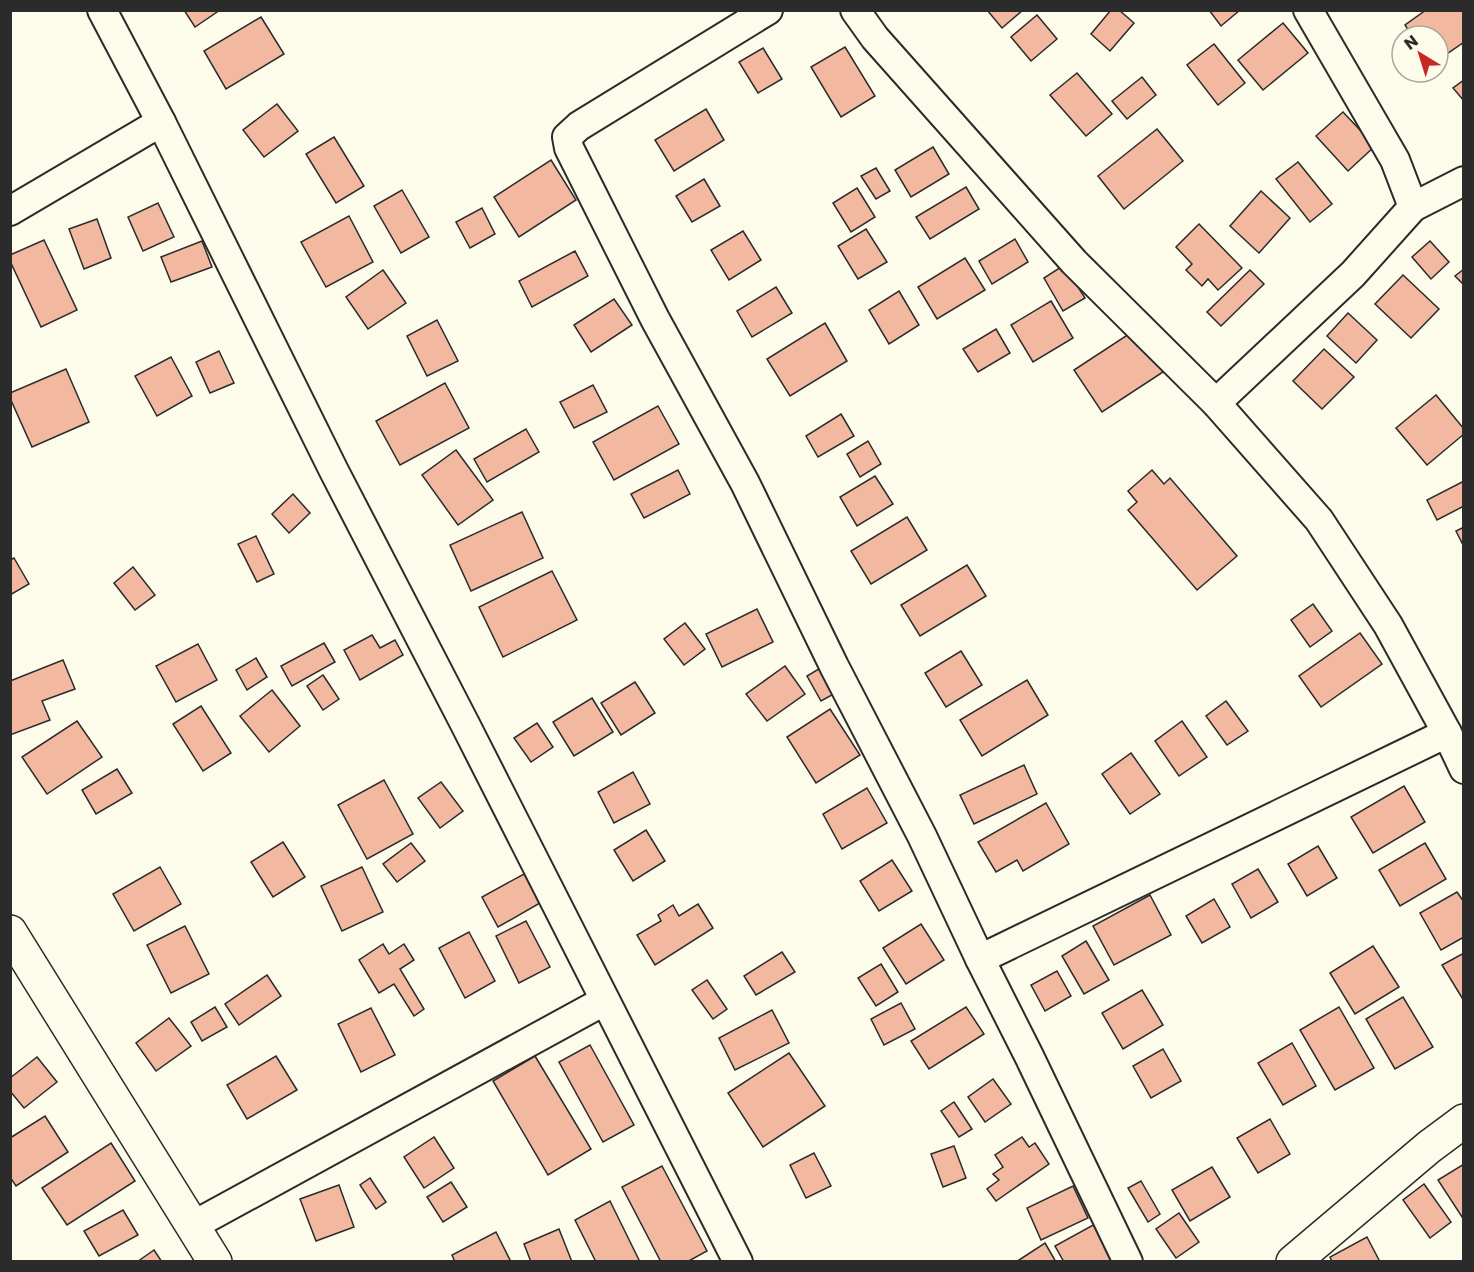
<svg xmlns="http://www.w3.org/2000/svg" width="1474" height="1272" font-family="Poppins,sans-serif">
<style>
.building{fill:#f2b8a0;stroke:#2b2b2b;stroke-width:1.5}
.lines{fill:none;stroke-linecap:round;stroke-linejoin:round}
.street-casing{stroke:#2b2b2b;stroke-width:32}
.secondary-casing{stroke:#2b2b2b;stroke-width:36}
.street{stroke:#fdfbea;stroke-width:28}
.secondary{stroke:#fdfbea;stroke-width:33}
</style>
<rect width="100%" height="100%" fill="#fdfbea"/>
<g class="building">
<path d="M184 10H220L195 27Z"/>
<path d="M987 10H1023L1002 28Z"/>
<path d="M1111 10H1119L1134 23 1110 51 1091 34Z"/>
<path d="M1209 10H1240L1221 26Z"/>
<path d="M1426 10H1464V42L1438 60V36H1412L1405 25Z"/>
<path d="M1037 15 1057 39 1031 61 1011 37Z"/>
<path d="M261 17 284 54 226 89 204 51Z"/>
<path d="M1283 23 1308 53 1263 90 1238 60Z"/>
<path d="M1214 44 1245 83 1218 105 1187 65Z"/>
<path d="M845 47 875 96 841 117 811 67Z"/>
<path d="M763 48 782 79 758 93 739 62Z"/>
<path d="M1077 73 1112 114 1086 136 1050 95Z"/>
<path d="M1142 77 1156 95 1127 119 1112 101Z"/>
<path d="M1464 80V101L1453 88Z"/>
<path d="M277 104 298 131 264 157 243 130Z"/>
<path d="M706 109 724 140 674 171 655 140Z"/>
<path d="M1343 112 1375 146 1348 171 1316 136Z"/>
<path d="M1157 129 1183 161 1124 209 1098 176Z"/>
<path d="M334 137 364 186 336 203 306 154Z"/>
<path d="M933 147 949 174 911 197 895 170Z"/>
<path d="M551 160 576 200 519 237 494 197Z"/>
<path d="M1298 162 1332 204 1310 222 1276 179Z"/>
<path d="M876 168 890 191 876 199 861 176Z"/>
<path d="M704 179 720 206 692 222 676 196Z"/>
<path d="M966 187 979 209 930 239 916 217Z"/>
<path d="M857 188 875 217 851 232 833 203Z"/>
<path d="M402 190 429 237 401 253 374 206Z"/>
<path d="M1261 191 1290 218 1259 253 1230 226Z"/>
<path d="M158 203 174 237 143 251 128 217Z"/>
<path d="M482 208 495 234 470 248 456 222Z"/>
<path d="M349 216 373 262 326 287 301 242Z"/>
<path d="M97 219 111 258 84 269 69 229Z"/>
<path d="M1199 224 1242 268 1218 290 1208 279 1202 286 1186 270 1192 264 1176 247Z"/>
<path d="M866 229 887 262 858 279 838 246Z"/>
<path d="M743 231 761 260 729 280 711 250Z"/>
<path d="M1015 239 1028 262 992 284 979 261Z"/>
<path d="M44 240 77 310 41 327 10 261V255Z"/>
<path d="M202 241 212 267 171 282 161 257Z"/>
<path d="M1430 241 1449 262 1431 279 1412 257Z"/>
<path d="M575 251 588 276 532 307 519 281Z"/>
<path d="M965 258 985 290 937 319 918 287Z"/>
<path d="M1064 265 1085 298 1063 311 1044 278Z"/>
<path d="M1464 269V285L1455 276Z"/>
<path d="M383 270 406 303 368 329 346 297Z"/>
<path d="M1250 270 1264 284 1221 326 1207 312Z"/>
<path d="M1403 275 1439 309 1411 338 1375 304Z"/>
<path d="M776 287 792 313 752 337 737 311Z"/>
<path d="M899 291 919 325 889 344 869 310Z"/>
<path d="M614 299 632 325 591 352 574 325Z"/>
<path d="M1051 301 1073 338 1033 362 1011 325Z"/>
<path d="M1348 313 1377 340 1356 363 1327 336Z"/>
<path d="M437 320 458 361 427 376 407 336Z"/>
<path d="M825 323 847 361 790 396 767 359Z"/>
<path d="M996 329 1010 353 978 372 963 349Z"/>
<path d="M1135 330 1163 372 1102 412 1074 370Z"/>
<path d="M1324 349 1354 377 1322 409 1293 381Z"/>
<path d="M219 351 234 383 210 393 196 362Z"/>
<path d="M171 357 192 396 157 416 135 376Z"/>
<path d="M66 369 89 422 32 447 10 398V393Z"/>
<path d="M445 383 469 428 400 465 376 421Z"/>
<path d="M593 385 607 412 574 428 560 402Z"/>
<path d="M1436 395 1464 429V434L1427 465 1396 428Z"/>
<path d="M658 406 679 444 614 480 593 442Z"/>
<path d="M841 414 854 436 818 457 806 436Z"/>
<path d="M526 429 539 452 487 482 474 459Z"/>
<path d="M868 441 881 464 860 477 847 454Z"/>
<path d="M456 450 493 500 458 525 422 475Z"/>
<path d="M678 470 690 494 644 518 631 494Z"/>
<path d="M1152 470 1164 484 1170 478 1237 556 1197 590 1128 510 1137 502 1128 491Z"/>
<path d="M875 476 893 504 857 526 840 497Z"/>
<path d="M1464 481V506L1437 520 1427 500Z"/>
<path d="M293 494 310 513 289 533 272 514Z"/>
<path d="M522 512 543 558 471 591 450 545Z"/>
<path d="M907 517 927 550 871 584 851 551Z"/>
<path d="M1464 527V547L1456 531Z"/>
<path d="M256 536 274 574 257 582 238 544Z"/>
<path d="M14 558 29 584 10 595V560Z"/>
<path d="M967 565 986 596 920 636 901 605Z"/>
<path d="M133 567 155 595 135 610 114 583Z"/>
<path d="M552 571 577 620 503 657 479 607Z"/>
<path d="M1313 604 1332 631 1310 647 1291 620Z"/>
<path d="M757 609 773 642 722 667 706 634Z"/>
<path d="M685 623 705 649 684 665 664 639Z"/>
<path d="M1360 633 1382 664 1321 707 1299 676Z"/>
<path d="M372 635 380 648 395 640 403 655 360 680 344 650Z"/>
<path d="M324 643 335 662 292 686 281 666Z"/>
<path d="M198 644 217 680 176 702 156 666Z"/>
<path d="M961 651 982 685 946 707 925 673Z"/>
<path d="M256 658 267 677 247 690 236 670Z"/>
<path d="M63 660 75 689 42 701 50 720 10 735V681Z"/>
<path d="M827 664 841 690 821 701 807 676Z"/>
<path d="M785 666 805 694 767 721 746 694Z"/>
<path d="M323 675 339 699 323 710 307 686Z"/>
<path d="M1027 680 1048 715 982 756 960 720Z"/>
<path d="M635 682 655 713 621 735 601 703Z"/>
<path d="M272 690 300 726 269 752 240 716Z"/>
<path d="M592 698 613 732 574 756 553 722Z"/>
<path d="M1226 701 1248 731 1227 745 1206 716Z"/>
<path d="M201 706 231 753 203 771 173 724Z"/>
<path d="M830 709 860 755 816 783 787 737Z"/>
<path d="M77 721 102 757 47 794 22 757Z"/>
<path d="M1182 721 1207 757 1179 776 1155 741Z"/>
<path d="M537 723 553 747 531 762 514 738Z"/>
<path d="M1131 753 1160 794 1130 814 1102 774Z"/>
<path d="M1024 765 1037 794 974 824 960 795Z"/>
<path d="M117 769 132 793 96 814 82 790Z"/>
<path d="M633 772 650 804 614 823 598 792Z"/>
<path d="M384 780 413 834 367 859 338 805Z"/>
<path d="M441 782 463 811 440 828 418 798Z"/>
<path d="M1404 786 1425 822 1373 853 1351 817Z"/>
<path d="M867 788 887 823 842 849 823 814Z"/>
<path d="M1046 803 1069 844 1023 871 1017 860 996 872 978 842Z"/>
<path d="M646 830 665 861 633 881 614 850Z"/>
<path d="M283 842 305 877 273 897 251 862Z"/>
<path d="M411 843 425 861 397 882 383 864Z"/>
<path d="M1425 843 1446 879 1400 906 1379 870Z"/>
<path d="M1318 846 1337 878 1307 896 1288 864Z"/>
<path d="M892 860 912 891 879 911 860 881Z"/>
<path d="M160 867 181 904 134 931 113 894Z"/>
<path d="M362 867 383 912 342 931 321 886Z"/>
<path d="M1258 869 1278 902 1251 918 1232 884Z"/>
<path d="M524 874 540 903 498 927 482 897Z"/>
<path d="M1457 892 1464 902V937L1441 950 1420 913Z"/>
<path d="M1150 895 1171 935 1114 965 1093 926Z"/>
<path d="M1214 899 1230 927 1202 943 1186 916Z"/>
<path d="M698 904 713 928 655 965 637 935 661 921 658 915 673 905 679 916Z"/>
<path d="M526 921 550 967 519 983 496 936Z"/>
<path d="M921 924 944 960 906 984 883 948Z"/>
<path d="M185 926 209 974 171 993 147 945Z"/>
<path d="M469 932 495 981 465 998 439 948Z"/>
<path d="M1086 941 1109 980 1084 994 1062 956Z"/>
<path d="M383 944 389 954 404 944 414 960 400 969 424 1009 414 1016 394 984 379 993 359 960Z"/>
<path d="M1373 946 1399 987 1355 1014 1330 973Z"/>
<path d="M782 952 795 972 756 995 744 976Z"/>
<path d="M1464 953V1001L1442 965Z"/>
<path d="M881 964 898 992 876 1006 858 978Z"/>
<path d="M1057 971 1071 996 1045 1011 1031 985Z"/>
<path d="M267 975 281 996 239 1025 225 1004Z"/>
<path d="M707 980 727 1009 713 1019 692 990Z"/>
<path d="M1142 990 1163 1025 1123 1049 1102 1013Z"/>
<path d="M1403 997 1433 1047 1395 1069 1366 1019Z"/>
<path d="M901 1003 915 1029 884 1045 871 1019Z"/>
<path d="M215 1007 227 1027 202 1041 191 1022Z"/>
<path d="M966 1007 984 1034 929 1069 911 1041Z"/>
<path d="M1339 1007 1374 1068 1335 1090 1300 1030Z"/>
<path d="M371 1008 395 1055 361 1072 338 1024Z"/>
<path d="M772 1010 789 1043 735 1070 719 1038Z"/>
<path d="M169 1018 191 1046 156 1071 136 1043Z"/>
<path d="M1292 1043 1316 1086 1283 1105 1258 1063Z"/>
<path d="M590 1045 634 1125 603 1142 559 1062Z"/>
<path d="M1163 1049 1181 1081 1151 1098 1133 1066Z"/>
<path d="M789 1053 825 1106 763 1147 728 1093Z"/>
<path d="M276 1056 297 1090 247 1119 227 1085Z"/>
<path d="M535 1056 591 1149 548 1175 493 1081Z"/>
<path d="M37 1057 57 1082 24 1108 10 1091V1078Z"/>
<path d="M993 1079 1011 1104 985 1122 968 1097Z"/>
<path d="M954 1102 972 1129 959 1137 941 1111Z"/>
<path d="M45 1116 68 1152 16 1186 10 1177V1138Z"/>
<path d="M1270 1119 1290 1154 1258 1173 1237 1138Z"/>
<path d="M434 1137 454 1168 424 1188 404 1157Z"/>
<path d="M1022 1137 1029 1147 1035 1143 1049 1164 996 1201 987 1189 999 1180 993 1174 1003 1167 995 1155Z"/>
<path d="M111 1143 135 1181 67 1225 42 1188Z"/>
<path d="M954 1146 966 1178 943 1187 931 1154Z"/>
<path d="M814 1153 831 1186 806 1198 790 1165Z"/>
<path d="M1464 1164V1220L1438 1180Z"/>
<path d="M662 1166 707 1251 687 1262H661L622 1187Z"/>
<path d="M1212 1167 1230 1197 1190 1221 1172 1190Z"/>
<path d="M370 1178 386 1202 376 1209 360 1185Z"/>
<path d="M1141 1181 1160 1214 1148 1222 1128 1188Z"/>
<path d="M451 1182 467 1207 443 1222 427 1197Z"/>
<path d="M1424 1184 1451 1222 1430 1238 1403 1200Z"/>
<path d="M339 1185 354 1227 316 1241 300 1199Z"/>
<path d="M1073 1186 1088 1218 1041 1240 1027 1208Z"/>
<path d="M610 1201 640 1262H596L575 1220Z"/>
<path d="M123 1210 138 1235 99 1256 84 1231Z"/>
<path d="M1179 1213 1199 1242 1176 1258 1156 1229Z"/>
<path d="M1095 1224 1116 1262H1064L1055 1246Z"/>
<path d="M559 1229 572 1262H531L524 1244Z"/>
<path d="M496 1232 511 1262H455L452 1255Z"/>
<path d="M1367 1237 1380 1262H1332L1330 1257Z"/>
<path d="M1045 1243 1056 1262H1016Z"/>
<path d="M154 1250 162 1262H137Z"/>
</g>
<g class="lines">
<g class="street-casing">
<g id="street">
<path d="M102 10 161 122"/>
<path d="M768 10 579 126 567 137 569 148 655 319 745 483 834 666 922 836 980 959 1029 1056 1128 1262"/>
<path d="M855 10 875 38 1074 262 1216 403 1319 520 1388 625 1447 733 1464 769"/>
<path d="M1413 207 1464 181"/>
<path d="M10 211 161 122 334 471 465 724 738 1262"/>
<path d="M1216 403 1353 274 1413 207 1395 160 1308 10"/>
<path d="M980 959 1447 733"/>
<path d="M194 1225 604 1001"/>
</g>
</g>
<g class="secondary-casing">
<g id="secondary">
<path d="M10 932 215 1262"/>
<path d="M1293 1262 1429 1147 1464 1121"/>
</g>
</g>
<use href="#street" class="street"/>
<use href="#secondary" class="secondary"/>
</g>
<rect width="1474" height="1272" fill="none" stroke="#2b2b2b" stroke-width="24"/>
<g transform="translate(1420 54) rotate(322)"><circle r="28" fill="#fdfbea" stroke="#a9a89e" stroke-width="1.5"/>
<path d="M0-4.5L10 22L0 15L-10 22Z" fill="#c62828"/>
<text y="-9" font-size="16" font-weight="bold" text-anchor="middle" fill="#2b2b2b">N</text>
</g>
</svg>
